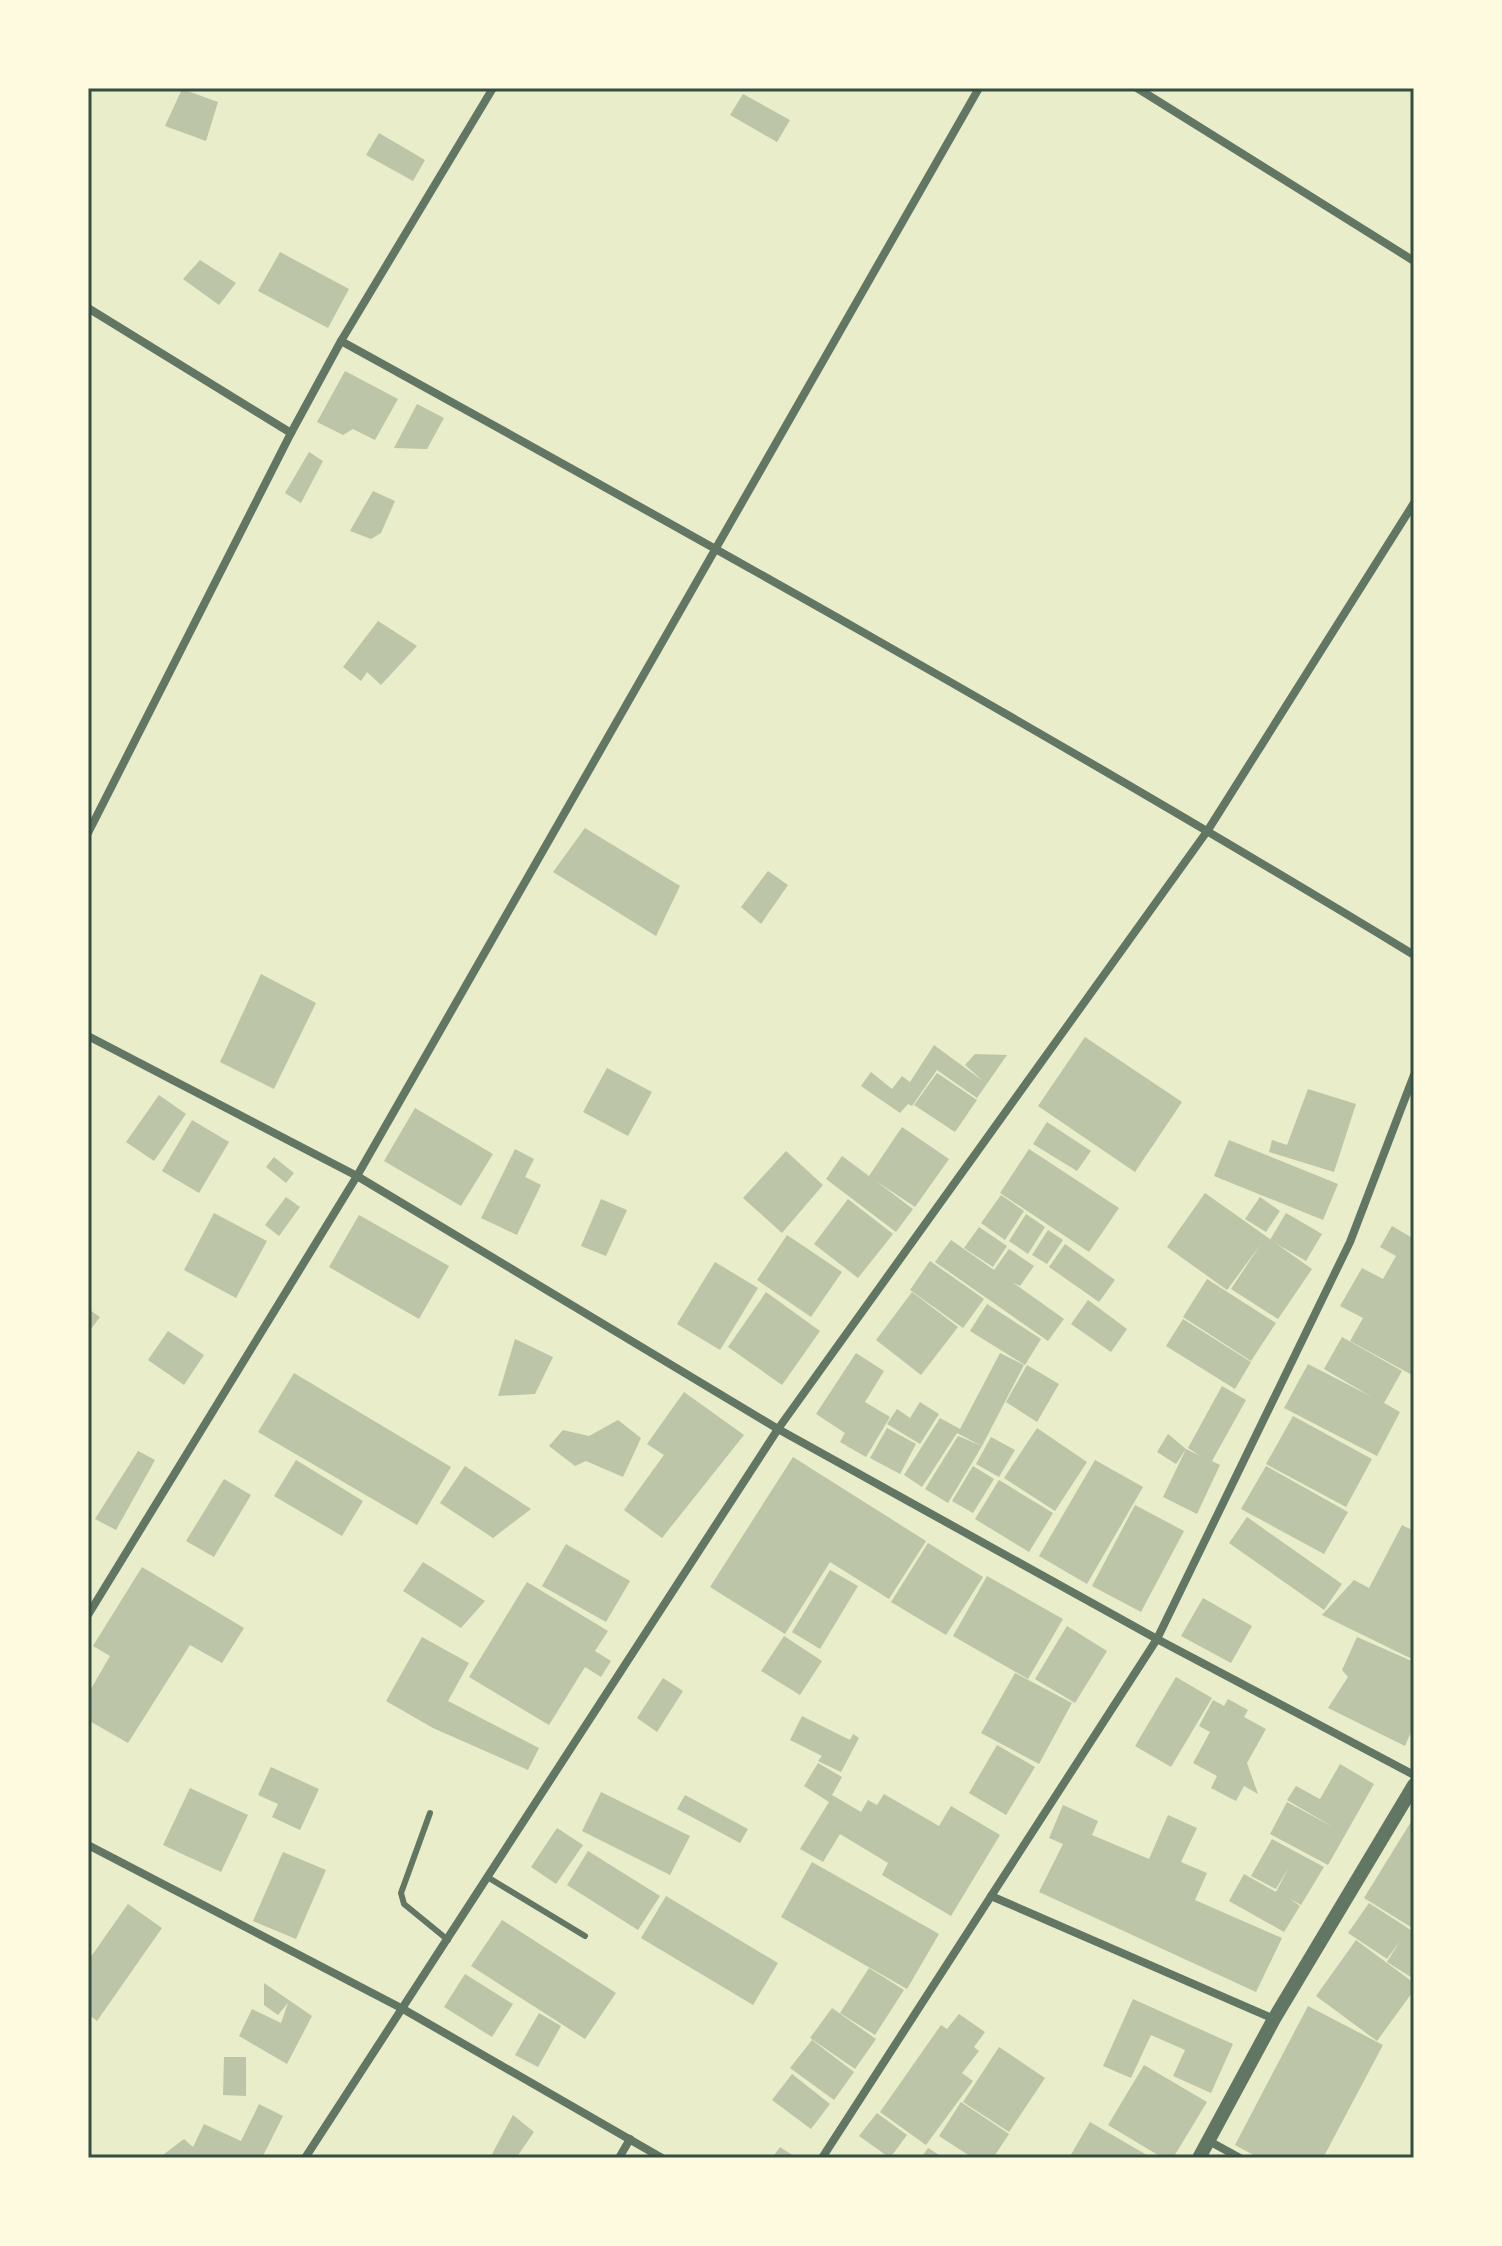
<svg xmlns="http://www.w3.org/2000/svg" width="1502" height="2246" font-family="Roboto,sans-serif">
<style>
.building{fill:#bcc5a7}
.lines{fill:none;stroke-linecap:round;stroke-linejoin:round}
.service{stroke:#617663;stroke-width:6}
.minor{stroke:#617663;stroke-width:8}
.tertiary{stroke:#617663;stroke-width:14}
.neatline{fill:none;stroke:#344e41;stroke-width:3}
</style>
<rect width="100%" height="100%" fill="#e9edc9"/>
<g class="building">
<path d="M182 89 218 102 206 141 165 126Z"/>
<path d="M743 94 790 120 777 142 730 115Z"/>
<path d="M379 133 425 160 413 181 366 155Z"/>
<path d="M280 252 349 289 328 328 258 291Z"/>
<path d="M200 260 236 283 219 305 183 279Z"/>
<path d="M345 371 398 399 375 440 353 429 343 435 317 422Z"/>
<path d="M417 404 444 418 427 449 394 448Z"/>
<path d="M309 452 323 461 301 503 285 493Z"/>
<path d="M373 491 395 501 381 533 371 539 350 531Z"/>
<path d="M378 621 417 646 381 685 367 672 361 681 343 667Z"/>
<path d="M585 828 680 886 656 936 553 872Z"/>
<path d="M768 871 788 885 761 924 741 907Z"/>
<path d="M261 974 316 1003 274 1089 220 1062Z"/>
<path d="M1085 1037 1182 1102 1135 1172 1038 1106Z"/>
<path d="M934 1045 983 1081 965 1065 975 1054 1007 1055 977 1098 937 1070 912 1106 908 1104 900 1113 861 1086 871 1072 892 1089 902 1076 910 1082Z"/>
<path d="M607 1068 652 1092 628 1136 583 1112Z"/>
<path d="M937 1073 977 1100 955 1132 914 1105Z"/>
<path d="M1308 1089 1356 1104 1334 1172 1269 1152 1272 1140 1287 1145Z"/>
<path d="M159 1095 186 1114 154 1161 126 1142Z"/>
<path d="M415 1108 493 1154 461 1206 384 1161Z"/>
<path d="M192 1120 229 1142 199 1193 162 1171Z"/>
<path d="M1047 1122 1091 1151 1077 1171 1033 1144Z"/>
<path d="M902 1127 949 1159 915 1207 876 1181 913 1209 896 1232 826 1179 842 1156 869 1176Z"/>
<path d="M1229 1140 1338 1184 1323 1220 1214 1176Z"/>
<path d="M515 1149 534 1159 525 1177 541 1185 517 1235 481 1218Z"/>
<path d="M1029 1149 1119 1208 1089 1252 1000 1193Z"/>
<path d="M786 1151 823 1185 782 1233 743 1198Z"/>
<path d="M274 1157 294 1173 286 1183 266 1167Z"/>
<path d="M1205 1193 1312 1269 1278 1319 1231 1289 1261 1244 1227 1290 1167 1247Z"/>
<path d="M1001 1195 1024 1211 1005 1240 981 1223Z"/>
<path d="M286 1197 300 1207 279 1236 265 1225Z"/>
<path d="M1260 1197 1280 1211 1266 1232 1245 1219Z"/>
<path d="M601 1199 627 1210 606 1256 581 1246Z"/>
<path d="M848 1199 893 1234 858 1278 814 1244Z"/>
<path d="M214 1213 267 1241 236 1298 184 1270Z"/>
<path d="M1286 1213 1322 1234 1306 1261 1270 1240Z"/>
<path d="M1026 1214 1045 1227 1028 1254 1009 1241Z"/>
<path d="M359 1215 449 1266 419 1319 329 1267Z"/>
<path d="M1392 1226 1414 1239V1376L1350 1341 1363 1318 1340 1306 1362 1268 1383 1279 1396 1256 1380 1247Z"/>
<path d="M979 1227 1007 1246 993 1267 964 1248Z"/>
<path d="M1048 1230 1063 1240 1047 1264 1032 1255Z"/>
<path d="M787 1235 842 1272 811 1317 757 1280Z"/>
<path d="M951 1240 994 1270 1009 1249 1034 1266 1020 1286 1012 1282 1064 1319 1048 1341 935 1262Z"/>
<path d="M1065 1244 1115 1280 1099 1302 1049 1267Z"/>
<path d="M930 1261 984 1299 963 1328 910 1290Z"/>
<path d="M715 1262 758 1288 720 1350 677 1324Z"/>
<path d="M1207 1279 1276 1323 1251 1361 1183 1317Z"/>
<path d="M766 1292 820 1331 782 1385 728 1347Z"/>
<path d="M912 1292 958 1327 921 1375 876 1340Z"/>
<path d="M1088 1300 1127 1329 1111 1352 1071 1324Z"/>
<path d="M987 1304 1041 1339 1025 1365 970 1331Z"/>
<path d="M88 1309 100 1317 88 1333Z"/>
<path d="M1183 1319 1251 1362 1235 1389 1166 1346Z"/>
<path d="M168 1331 204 1355 184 1385 148 1360Z"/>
<path d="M1342 1337 1402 1371 1384 1403 1400 1412 1377 1456 1284 1408 1308 1364 1372 1397 1324 1369Z"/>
<path d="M515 1339 553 1357 535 1394 498 1396Z"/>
<path d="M856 1353 884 1371 865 1402 890 1417 866 1457 840 1442 845 1433 816 1414Z"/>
<path d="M1000 1353 1024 1365 982 1446 957 1433 922 1487 904 1475 940 1418 960 1429Z"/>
<path d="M1027 1365 1059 1384 1037 1422 1006 1402Z"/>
<path d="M294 1373 451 1467 417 1525 258 1432Z"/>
<path d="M1222 1386 1246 1400 1212 1461 1220 1465 1197 1514 1163 1497 1186 1449 1176 1464 1157 1452 1168 1434 1186 1449 1200 1456 1188 1448Z"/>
<path d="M684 1392 744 1435 662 1538 624 1510 664 1455 647 1444Z"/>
<path d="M920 1402 939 1414 920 1444 887 1424 897 1409 910 1418Z"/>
<path d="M1293 1416 1372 1459 1346 1507 1266 1464Z"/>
<path d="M618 1420 641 1438 623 1477 586 1461 575 1466 549 1446 563 1430 589 1436Z"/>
<path d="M887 1428 916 1444 900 1474 870 1458Z"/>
<path d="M1037 1428 1087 1462 1055 1511 1004 1478Z"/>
<path d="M958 1436 982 1446 948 1503 925 1489Z"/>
<path d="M991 1437 1015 1450 999 1477 976 1464Z"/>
<path d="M138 1451 155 1460 116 1530 95 1519Z"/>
<path d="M793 1457 926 1541 889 1599 830 1562 785 1634 710 1587Z"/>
<path d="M296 1460 363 1501 342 1536 274 1496Z"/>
<path d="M1095 1460 1143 1487 1087 1584 1039 1556Z"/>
<path d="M465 1466 531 1509 493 1538 440 1503Z"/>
<path d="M973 1466 994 1479 973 1513 952 1501Z"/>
<path d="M1266 1466 1348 1512 1324 1554 1241 1509Z"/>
<path d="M224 1479 251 1495 214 1557 186 1541Z"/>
<path d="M999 1480 1053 1513 1029 1552 975 1519Z"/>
<path d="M1135 1505 1184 1531 1141 1612 1092 1586Z"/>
<path d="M1247 1517 1342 1584 1324 1610 1229 1543Z"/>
<path d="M1402 1525 1414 1531V1660L1322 1615 1354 1580 1369 1588Z"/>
<path d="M928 1543 983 1577 946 1635 891 1602Z"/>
<path d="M566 1544 630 1581 606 1622 542 1586Z"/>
<path d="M423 1562 485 1601 461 1628 403 1591Z"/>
<path d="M142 1567 244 1628 222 1663 190 1645 128 1743 88 1720V1694L110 1656 93 1646Z"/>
<path d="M830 1570 858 1586 820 1649 792 1632Z"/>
<path d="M987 1576 1063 1619 1028 1679 953 1636Z"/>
<path d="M527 1582 608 1631 595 1651 611 1661 601 1677 585 1667 549 1725 469 1677Z"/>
<path d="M1203 1598 1252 1626 1231 1663 1181 1636Z"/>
<path d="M1067 1626 1107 1651 1075 1703 1035 1679Z"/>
<path d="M784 1636 822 1661 800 1695 761 1671Z"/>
<path d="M422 1637 469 1663 448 1701 539 1748 528 1770 433 1728 386 1701Z"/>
<path d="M1357 1637 1414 1662V1725L1405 1746 1328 1708 1348 1677 1342 1670Z"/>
<path d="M1015 1673 1072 1703 1039 1764 981 1733Z"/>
<path d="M1176 1677 1212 1698 1171 1767 1135 1746Z"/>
<path d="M663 1678 683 1691 657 1732 637 1718Z"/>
<path d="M1228 1699 1248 1710 1244 1717 1266 1729 1247 1763 1258 1794 1244 1786 1236 1801 1211 1788 1217 1776 1193 1763 1210 1732 1199 1726 1213 1700 1224 1706Z"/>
<path d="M802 1716 850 1740 853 1734 859 1738 841 1772 818 1761 822 1756 790 1740Z"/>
<path d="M997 1745 1035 1767 1006 1815 969 1793Z"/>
<path d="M818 1763 842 1777 832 1795 861 1812 868 1800 877 1805 884 1794 939 1826 951 1806 1000 1835 951 1916 882 1875 888 1863 840 1834 823 1862 800 1849 829 1802 804 1786Z"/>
<path d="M1340 1764 1374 1784 1328 1865 1270 1834 1287 1802 1333 1827 1287 1800 1296 1786 1320 1799Z"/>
<path d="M271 1767 319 1789 300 1830 272 1817 278 1804 258 1795Z"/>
<path d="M190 1788 248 1815 221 1872 163 1845Z"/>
<path d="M601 1792 690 1836 670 1875 582 1831Z"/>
<path d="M685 1795 748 1829 740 1843 677 1809Z"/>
<path d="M1063 1805 1098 1821 1092 1835 1149 1859 1168 1815 1197 1828 1181 1862 1207 1873 1195 1900 1282 1938 1256 1992 1039 1892 1063 1844 1049 1838Z"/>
<path d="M1414 1817V1929L1364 1898Z"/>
<path d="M557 1828 583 1845 556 1884 531 1867Z"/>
<path d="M1272 1839 1324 1867 1301 1905 1289 1898 1300 1906 1284 1932 1229 1901 1244 1874 1276 1892 1289 1867 1276 1889 1251 1876Z"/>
<path d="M588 1851 660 1896 638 1930 567 1885Z"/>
<path d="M283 1852 326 1870 296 1939 253 1921Z"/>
<path d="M812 1862 939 1934 907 1989 781 1917Z"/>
<path d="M666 1896 778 1963 753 2005 641 1938Z"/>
<path d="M1369 1903 1414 1932V1979L1387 1962 1400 1941 1387 1959 1348 1933Z"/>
<path d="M128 1904 162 1928 97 2021 88 2014V1961Z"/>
<path d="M502 1920 616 1993 585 2039 471 1966Z"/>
<path d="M1356 1940 1414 1983V1990L1377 2041 1316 1996Z"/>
<path d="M869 1968 904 1990 875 2035 840 2013Z"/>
<path d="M465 1974 513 2004 492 2037 444 2007Z"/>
<path d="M264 1983 312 2016 287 2064 239 2036 252 2009 281 2023 288 2003 278 2015 264 2005Z"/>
<path d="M1133 1999 1233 2044 1211 2093 1173 2076 1185 2050 1151 2035 1131 2078 1103 2066Z"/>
<path d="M1308 2006 1383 2045 1323 2158H1259L1235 2145Z"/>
<path d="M832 2008 876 2039 855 2069 810 2038Z"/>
<path d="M539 2013 561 2026 538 2067 515 2055Z"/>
<path d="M959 2014 985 2032 974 2047 979 2051 962 2073 973 2081 926 2145 880 2112 941 2025 947 2029Z"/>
<path d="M812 2040 854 2072 834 2100 790 2068Z"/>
<path d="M999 2047 1045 2078 1009 2132 963 2102Z"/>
<path d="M224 2057H246V2096L223 2095Z"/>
<path d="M1144 2065 1207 2102 1173 2158H1163L1108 2125Z"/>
<path d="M792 2074 830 2104 811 2129 772 2100Z"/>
<path d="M961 2102 1009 2134 993 2158H973L939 2136Z"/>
<path d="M259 2104 283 2116 262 2158H159L184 2139 193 2147 204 2124 241 2141Z"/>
<path d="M877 2113 907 2135 890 2158 859 2136Z"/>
<path d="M513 2115 534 2132 516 2158H490Z"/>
<path d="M1090 2122 1152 2158H1069Z"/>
<path d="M780 2147 797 2158H772Z"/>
<path d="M928 2148 944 2158H921Z"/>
</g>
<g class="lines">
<g class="service">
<path d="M430 1813 401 1893 404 1904 448 1940"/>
<path d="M489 1878 585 1936"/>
</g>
<g class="minor">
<path d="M1137 88 1414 261"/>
<path d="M88 308 291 433"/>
<path d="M341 341C702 540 1062 741 1414 955"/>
<path d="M88 833 291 433 341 341 493 88"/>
<path d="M88 1036 357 1176 778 1429 1157 1639 1414 1775"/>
<path d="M88 1615 357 1176 979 88"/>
<path d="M88 1845 403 2009 662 2158"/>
<path d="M991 1896 1274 2019"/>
<path d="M1209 2141 1240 2158"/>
<path d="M305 2158 778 1429 1208 830 1414 503"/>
<path d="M619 2158 630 2139"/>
<path d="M822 2158 1157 1639 1350 1242 1414 1075"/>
</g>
<path class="tertiary" d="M1199 2158 1274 2019 1414 1785"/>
</g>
<rect width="1502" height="2246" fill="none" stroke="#fefae0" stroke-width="180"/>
<rect x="90" y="90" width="1322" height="2066" class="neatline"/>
</svg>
